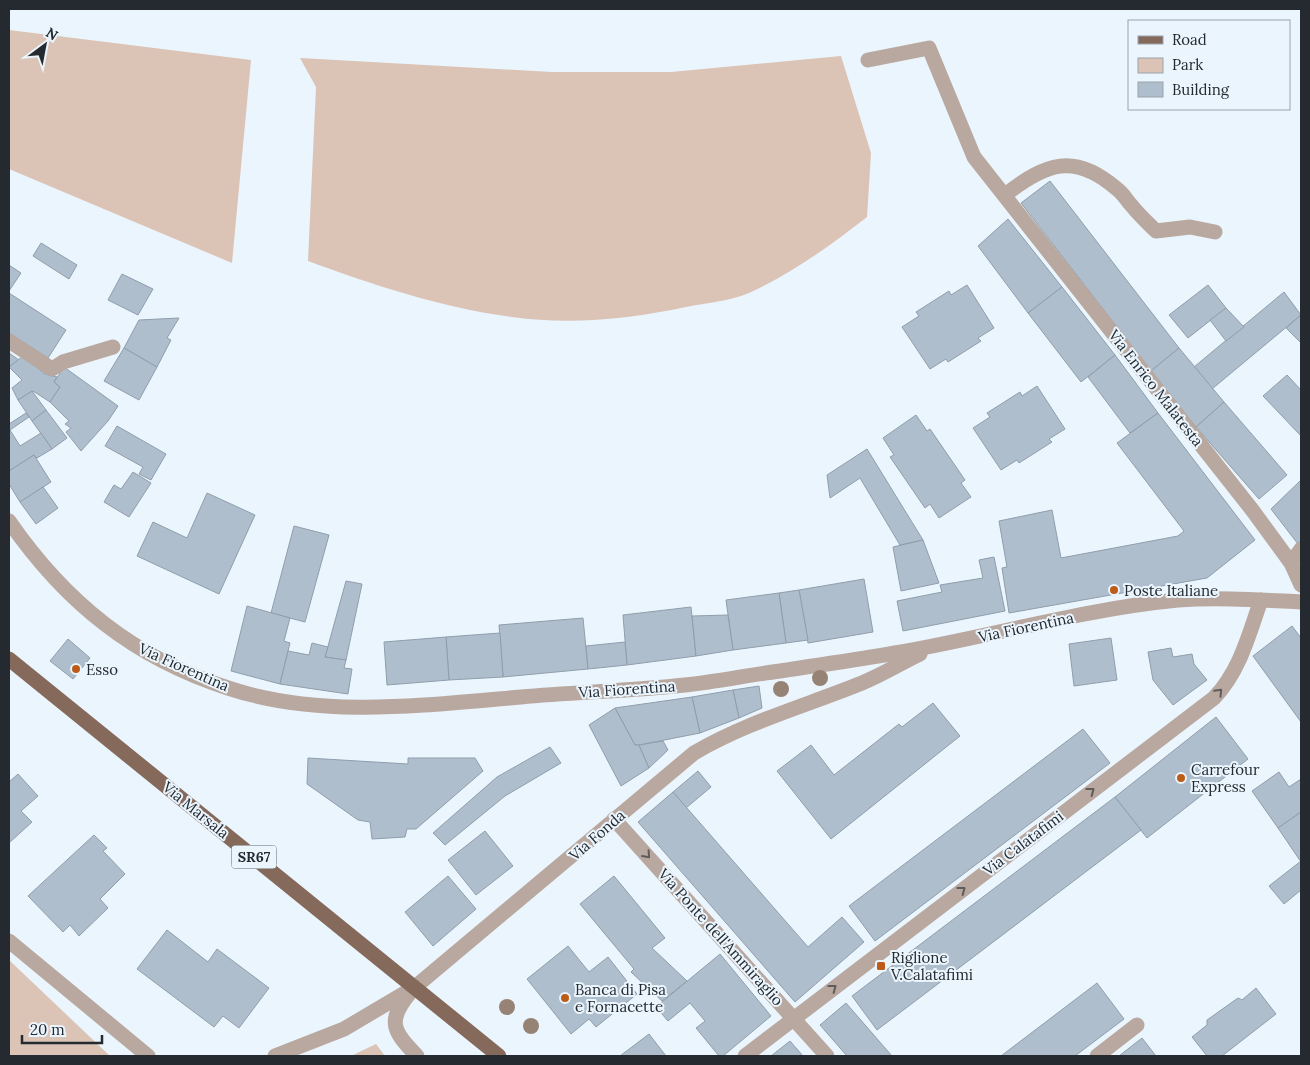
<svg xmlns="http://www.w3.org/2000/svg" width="1310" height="1065" font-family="Lora,serif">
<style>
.green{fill:#dbc3b6}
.building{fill:#aebecc;stroke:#8f9eac}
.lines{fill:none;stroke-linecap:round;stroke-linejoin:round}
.minor{stroke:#b8a89f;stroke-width:15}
.major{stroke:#85695b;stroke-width:15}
.tree{fill:#978375}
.oneway{stroke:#5f5c5c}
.poi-dot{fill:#bc5c18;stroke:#ebf5fe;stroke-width:2}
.labels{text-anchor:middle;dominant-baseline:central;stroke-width:4;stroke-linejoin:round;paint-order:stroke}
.shield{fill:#ebf5fe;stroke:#60676d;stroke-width:1}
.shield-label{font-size:14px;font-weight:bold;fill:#242a2f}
.street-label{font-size:15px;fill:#242a2f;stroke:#ebf5fe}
.poi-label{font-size:15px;fill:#242a2f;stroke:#ebf5fe;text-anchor:start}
</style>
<rect width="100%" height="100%" fill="#ebf5fe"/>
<g class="green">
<path d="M9 30 251 60 232 263 9 169Z"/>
<path d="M841 56 871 153 867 217C830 246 792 273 749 293 730 301 706 303 686 307 630 319 570 325 512 317 443 308 373 285 308 261L316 87 300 58 552 72H671Z"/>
<path d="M9 960 110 1056H9Z"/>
<path d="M376 1044 385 1056H351Z"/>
</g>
<g class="building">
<path d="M1050 181 1179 348 1151 371 1021 203Z"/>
<path d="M1008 219 1062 287 1028 313 978 246Z"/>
<path d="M41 243 77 265 69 279 33 256Z"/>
<path d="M9 265 21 273 9 291Z"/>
<path d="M122 274 153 289 138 315 108 300Z"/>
<path d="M967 285 994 328 978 338 981 341 948 362 946 359 930 369 902 327 919 316 916 312 949 291 951 295Z"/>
<path d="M1208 285 1226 308 1188 338 1169 315Z"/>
<path d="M1062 287 1115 355 1081 382 1028 313Z"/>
<path d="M1284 292 1301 315 1212 389 1194 367Z"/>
<path d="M9 293 66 330 48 358 9 333Z"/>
<path d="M1226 308 1244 327 1226 341 1210 320Z"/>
<path d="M1301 315V343L1286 328Z"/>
<path d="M179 318 167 338 171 340 157 367 124 348 139 320Z"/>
<path d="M124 348 157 367 139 400 104 381Z"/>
<path d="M1179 348 1224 402 1196 427 1151 371Z"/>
<path d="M9 353 19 360 9 367Z"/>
<path d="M1115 355 1158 413 1130 433 1088 377Z"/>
<path d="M23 356 45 374 57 377 54 382 60 387 50 402 33 391 18 400 12 388 22 380 9 367Z"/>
<path d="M64 367 118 406 108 421 81 451 66 432 71 428 65 424 69 421 50 402 60 387 54 382Z"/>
<path d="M1287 375 1301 390V436L1263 396Z"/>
<path d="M1037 386 1065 429 1049 439 1052 442 1019 463 1017 460 1001 470 973 428 990 417 987 413 1020 392 1022 396Z"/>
<path d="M32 391 46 410 32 421 18 400Z"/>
<path d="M1224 402 1287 475 1259 499 1196 427Z"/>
<path d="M46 410 67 438 52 449 32 421Z"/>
<path d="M26 413 29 417 10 430 20 446 41 433 52 449 37 458 34 455 9 471V424Z"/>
<path d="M1158 413 1255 540 1207 578 1009 613 1002 568 1007 567 999 521 1052 510 1061 558 1178 536 1184 531 1117 443Z"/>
<path d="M916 415 927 431 930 429 965 480 961 483 971 497 939 518 930 504 925 508 890 457 894 455 883 438Z"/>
<path d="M117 426 166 454 151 480 139 474 143 467 105 446Z"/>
<path d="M867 449 923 540 900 545 860 478 830 498 827 475Z"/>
<path d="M34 455 51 482 20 502 9 484V471Z"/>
<path d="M133 472 151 483 129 517 104 502 114 485 121 489Z"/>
<path d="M1301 480V540L1298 544 1271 509Z"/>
<path d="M43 487 58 508 36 524 20 502Z"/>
<path d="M207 493 255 515 219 594 137 556 153 522 187 538Z"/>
<path d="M294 526 329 535 305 622 271 613Z"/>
<path d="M923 540 939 583 901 591 893 547Z"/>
<path d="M994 557 1005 611 903 631 897 601 942 592 940 585 983 578 979 560Z"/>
<path d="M864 579 873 632 808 643 799 590Z"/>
<path d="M346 581 362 584 346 660 325 657Z"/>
<path d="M799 590 808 640 786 643 779 593Z"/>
<path d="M779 593 786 643 733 650 726 600Z"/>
<path d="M247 606 290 618 284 641 290 643 280 684 231 671Z"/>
<path d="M691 607 696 656 627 665 623 615Z"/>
<path d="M728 615 733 650 696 656 692 616Z"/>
<path d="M583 618 588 669 503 677 499 625Z"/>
<path d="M1292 626 1301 638V722L1253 656Z"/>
<path d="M500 633 503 677 449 680 446 637Z"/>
<path d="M446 637 449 680 387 685 384 642Z"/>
<path d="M1111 638 1117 680 1074 686 1069 644Z"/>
<path d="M68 639 90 658 73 679 50 661Z"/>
<path d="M625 642 627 665 588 669 586 646Z"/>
<path d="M312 643 328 647 325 657 346 660 344 668 352 669 348 694 280 684 288 651 309 655Z"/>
<path d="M1171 648 1173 657 1192 654 1194 664 1207 680 1173 705 1153 680 1148 652Z"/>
<path d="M759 686 762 708 739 718 733 690Z"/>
<path d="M733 690 739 718 700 733 692 697Z"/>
<path d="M692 697 700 733 639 745H635L615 708Z"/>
<path d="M933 703 960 736 831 839 777 771 811 745 834 775 899 724 902 727Z"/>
<path d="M615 708 635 745H639L649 768 621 786 589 725Z"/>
<path d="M1216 717 1248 759 1147 838 1115 797Z"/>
<path d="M1083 729 1110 763 875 941 849 906Z"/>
<path d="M663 741 668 750 649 768 639 745Z"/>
<path d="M550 747 561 763 505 796 445 845 433 833 497 777Z"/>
<path d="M308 758 408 764V758H475L483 771 416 829H407L405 837 372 839 370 822 358 820 307 784Z"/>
<path d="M698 771 711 787 686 808 673 792Z"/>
<path d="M1279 772 1289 787 1301 779V812L1278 828 1252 791Z"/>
<path d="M18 774 38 796 21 811 32 822 9 843V782Z"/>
<path d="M673 792 808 947 842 917 864 942 795 1002 638 822Z"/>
<path d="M1115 797 1141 830 877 1030 852 996Z"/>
<path d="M1301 812V862L1278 828Z"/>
<path d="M485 831 513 866 476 895 448 860Z"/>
<path d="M94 835 107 848 103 851 125 874 100 899 108 908 79 936 70 925 63 932 28 896Z"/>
<path d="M1301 861V890L1284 904 1269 886Z"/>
<path d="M448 876 476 909 433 946 405 912Z"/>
<path d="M614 876 665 938 652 948 687 981 662 1001 631 972 634 969 580 904Z"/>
<path d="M167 930 208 962 217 949 269 988 239 1028 223 1016 214 1027 137 969Z"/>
<path d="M568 946 589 972 608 957 637 994 596 1027 589 1019 571 1034 527 979Z"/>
<path d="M720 954 771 1016 723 1056H719L696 1028 705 1021 690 1003 668 1021 656 1007Z"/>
<path d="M1097 983 1124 1019 1075 1056H1001Z"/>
<path d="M1256 988 1276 1014 1222 1056H1207L1192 1037 1207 1025V1020L1238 998 1242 1000Z"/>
<path d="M846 1003 892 1056H847L820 1025Z"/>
<path d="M649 1034 666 1056H620Z"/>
<path d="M1142 1038 1156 1056H1119Z"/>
<path d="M790 1041 803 1056H771Z"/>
</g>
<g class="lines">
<g class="minor">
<path d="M868 60 929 48 974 157 1253 511 1291 563 1301 585"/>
<path d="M1005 195C1046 163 1074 152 1117 189 1123 193 1127 201 1132 206 1139 215 1148 223 1156 231L1190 227 1215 232"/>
<path d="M9 341 52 369 63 362 113 347"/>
<path d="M9 521C65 602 134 658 228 688 321 719 425 705 521 697 575 692 630 691 685 685 716 682 748 675 780 671 818 665 857 660 895 653 989 637 1083 609 1178 600 1219 597 1260 600 1301 602"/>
<path d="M1291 563 1301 549"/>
<path d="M614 819 827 1056"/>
<path d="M9 941 148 1056"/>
<path d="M409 994C386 1022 394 1032 417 1056"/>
<path d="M275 1056 344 1029 415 987 694 753C747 722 805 706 862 683 882 675 901 663 920 654"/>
<path d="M745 1056 1214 698C1240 671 1249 634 1261 600"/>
<path d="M1097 1056 1137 1025"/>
</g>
<path class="major" d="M9 659 499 1056"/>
</g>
<g class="tree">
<circle cx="820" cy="678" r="8"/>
<circle cx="781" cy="689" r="8"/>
<circle cx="507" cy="1007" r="8"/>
<circle cx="531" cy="1026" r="8"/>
</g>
<defs><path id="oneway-chevron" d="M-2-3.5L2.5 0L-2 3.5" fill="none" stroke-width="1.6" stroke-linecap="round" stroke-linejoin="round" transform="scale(1.25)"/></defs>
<g class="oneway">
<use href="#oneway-chevron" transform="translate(1219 692) rotate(-46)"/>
<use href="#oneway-chevron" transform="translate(1091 791) rotate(-37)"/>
<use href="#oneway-chevron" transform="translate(647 855) rotate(48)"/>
<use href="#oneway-chevron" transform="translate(962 890) rotate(-37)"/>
<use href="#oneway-chevron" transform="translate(833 988) rotate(-37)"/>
</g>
<g class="poi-dot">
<circle cx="1114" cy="590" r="5"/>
<circle cx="76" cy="669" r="5"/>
<circle cx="1181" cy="778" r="5"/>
<rect x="876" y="961" width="10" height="10" rx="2.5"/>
<circle cx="565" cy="998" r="5"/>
</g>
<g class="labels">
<rect class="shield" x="231.5" y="845.5" width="45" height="23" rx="4"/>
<g class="shield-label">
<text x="254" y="857">SR67</text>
</g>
<g class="street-label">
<text transform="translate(1156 388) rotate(52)">Via Enrico Malatesta</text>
<text transform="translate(1026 627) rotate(-12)">Via Fiorentina</text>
<text transform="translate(184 667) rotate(24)">Via Fiorentina</text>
<text transform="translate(627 689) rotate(-4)">Via Fiorentina</text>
<text transform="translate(196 810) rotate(39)">Via Marsala</text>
<text transform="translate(597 835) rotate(-41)">Via Fonda</text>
<text transform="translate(1023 843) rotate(-37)">Via Calatafimi</text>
<text transform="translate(721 937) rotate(48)">Via Ponte dell'Ammiraglio</text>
</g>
<g class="poi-label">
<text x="1124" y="590">Poste Italiane</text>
<text x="86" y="669">Esso</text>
<text x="1191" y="769">Carrefour<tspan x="1191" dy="17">Express</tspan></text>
<text x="891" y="957">Riglione<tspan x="891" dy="17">V.Calatafimi</tspan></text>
<text x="575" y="989">Banca di Pisa<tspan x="575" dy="17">e Fornacette</tspan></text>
</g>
</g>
<rect width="1310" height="1065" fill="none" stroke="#242a2f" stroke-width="20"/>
<rect x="1128" y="20" width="162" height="90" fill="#ebf5fe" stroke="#9ba4ab"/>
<rect x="1138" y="36" width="25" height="8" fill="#85695b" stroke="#9ba4ab"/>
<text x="1172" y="45" font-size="15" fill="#242a2f">Road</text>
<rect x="1138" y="58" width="25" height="15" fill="#dbc3b6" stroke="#9ba4ab"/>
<text x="1172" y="70" font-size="15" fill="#242a2f">Park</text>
<rect x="1138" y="82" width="25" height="15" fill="#aebecc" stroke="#9ba4ab"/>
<text x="1172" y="95" font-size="15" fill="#242a2f">Building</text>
<g transform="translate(45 45) rotate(32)" stroke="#ebf5fe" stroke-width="4" paint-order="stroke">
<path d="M0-4L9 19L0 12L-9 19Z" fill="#242a2f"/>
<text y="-8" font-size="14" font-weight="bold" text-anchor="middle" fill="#242a2f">N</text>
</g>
<path d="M22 1035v8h80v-8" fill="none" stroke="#242a2f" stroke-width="2.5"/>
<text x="30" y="1035" font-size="15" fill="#242a2f" stroke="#ebf5fe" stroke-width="4" paint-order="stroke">20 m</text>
</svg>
